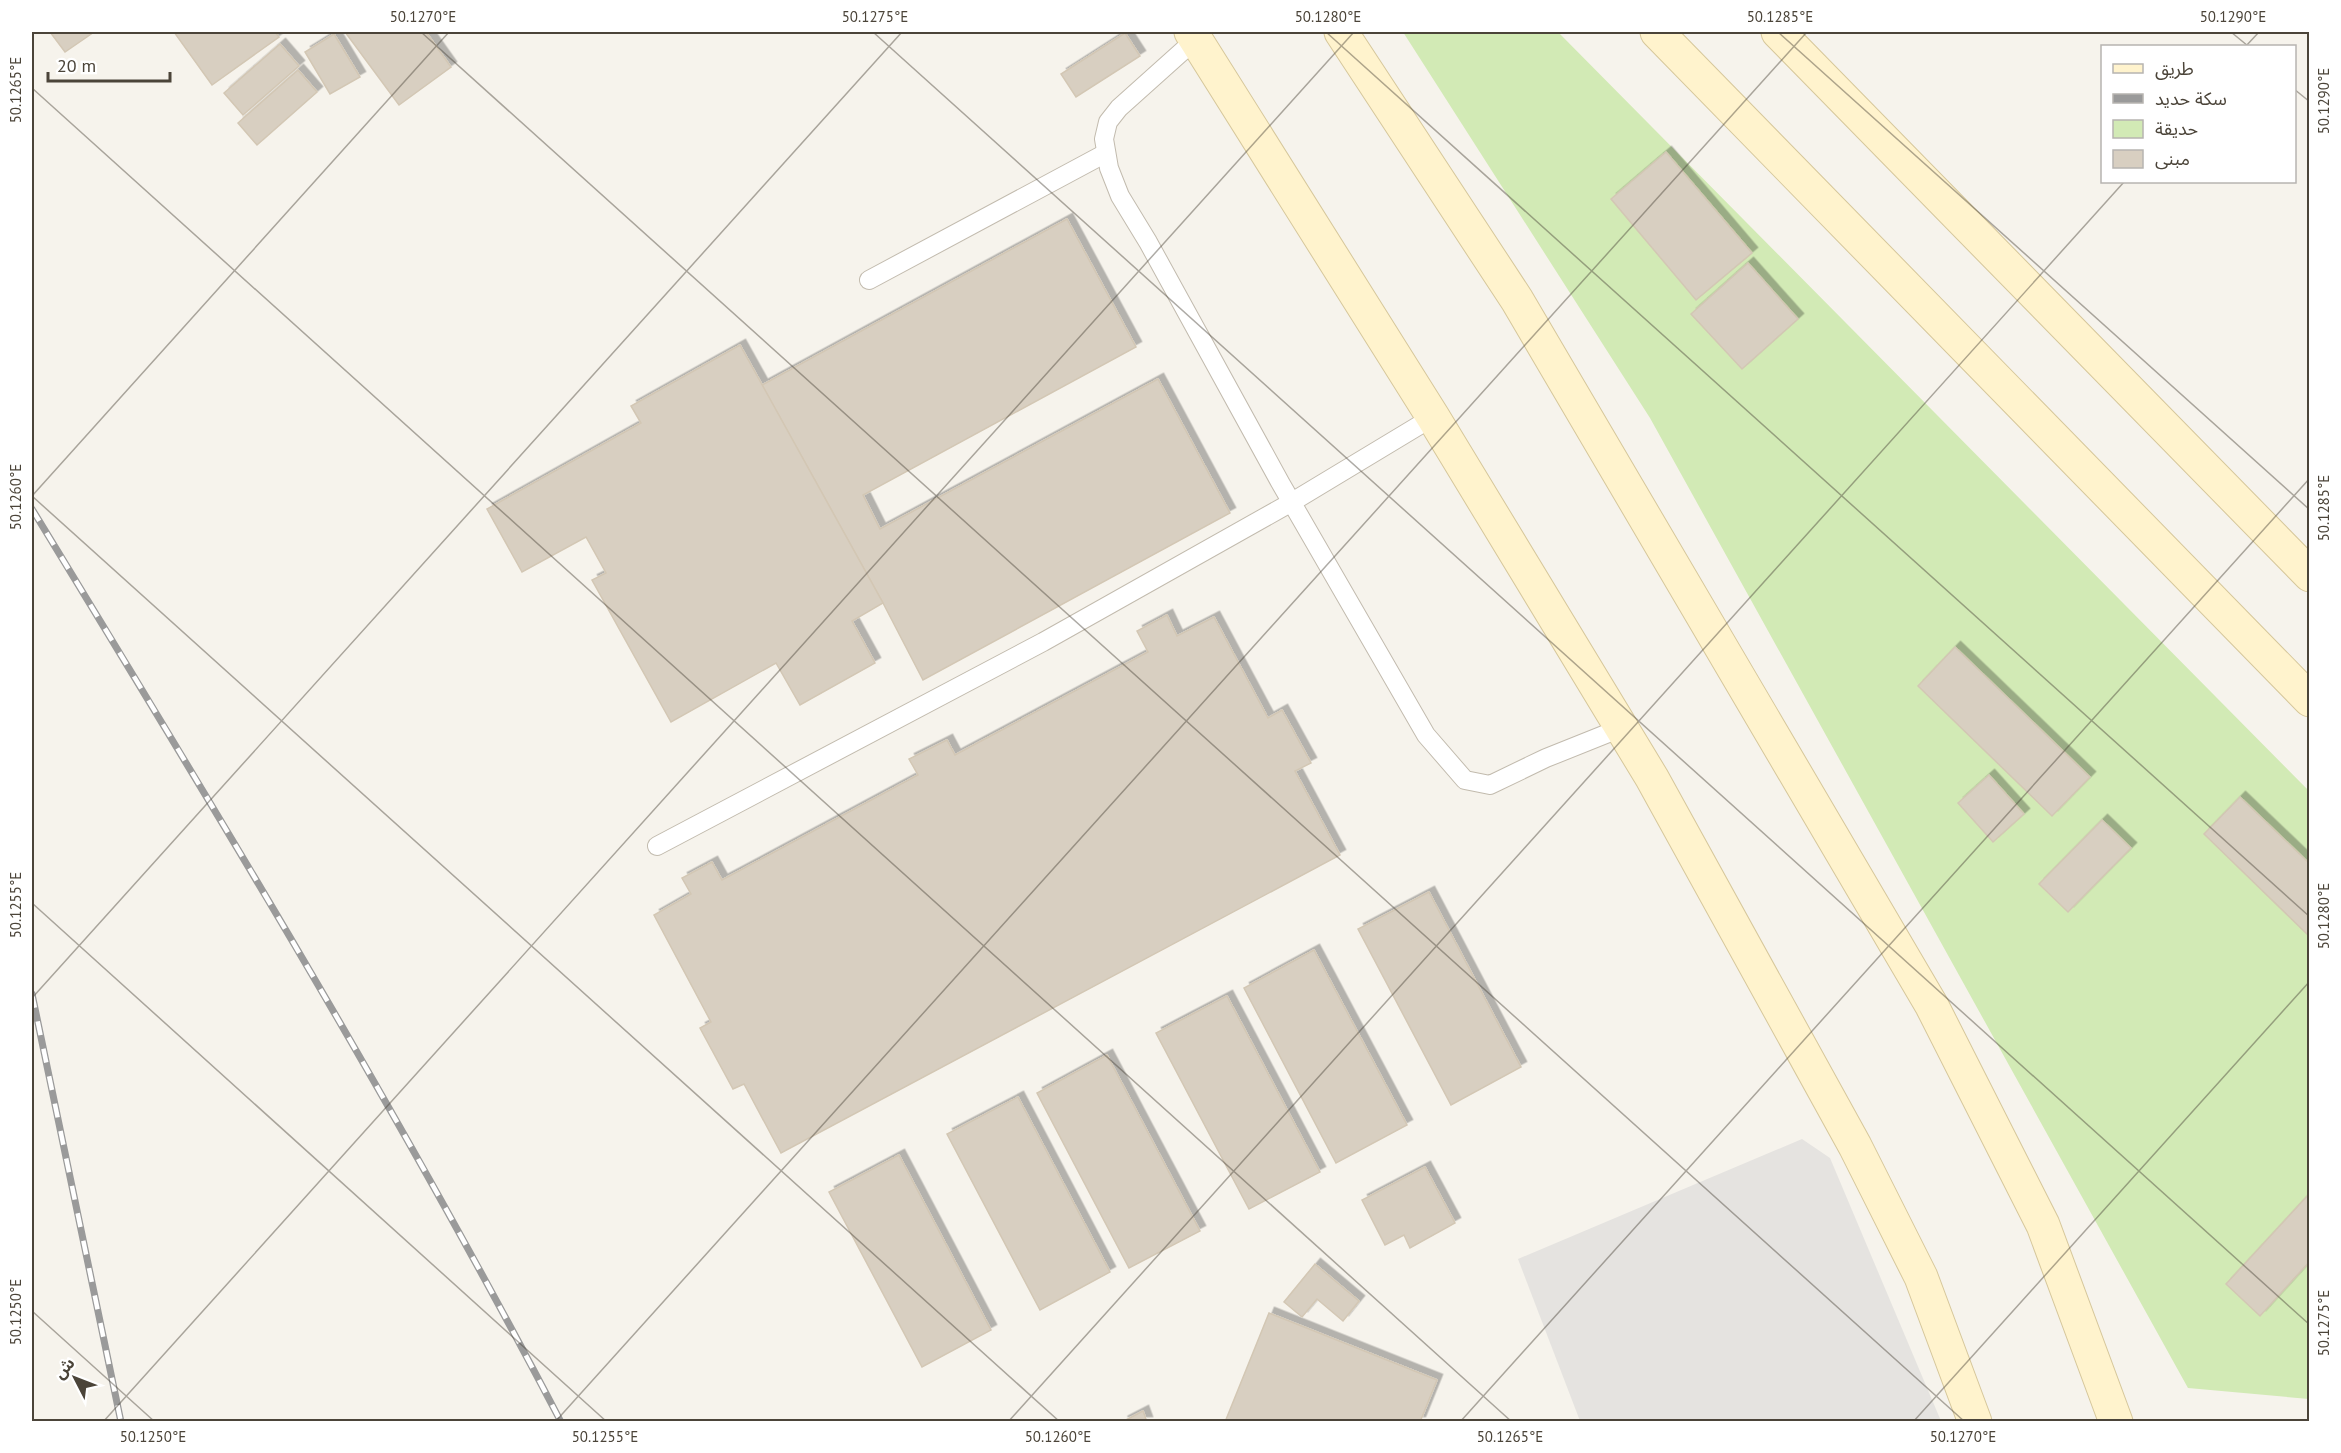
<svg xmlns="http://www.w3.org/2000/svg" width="2341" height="1453" font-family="'PT Sans','Noto Sans Arabic',sans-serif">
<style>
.green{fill:#d2eab5}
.parking{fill:#e5e3e0}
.building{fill:#d8cfc1;stroke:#d3c7b4;stroke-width:1.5;filter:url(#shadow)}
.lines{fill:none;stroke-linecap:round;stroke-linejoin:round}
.lane-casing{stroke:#c2bbae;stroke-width:20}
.secondary-casing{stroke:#d6c79b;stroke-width:35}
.lane{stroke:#fff;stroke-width:18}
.secondary{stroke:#fff3cd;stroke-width:33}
.rail-casing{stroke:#9a9a9a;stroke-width:7}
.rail{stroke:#fff;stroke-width:4.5;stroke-dasharray:14;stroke-linecap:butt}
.ticks{fill:none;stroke:#4b4439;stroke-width:1.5;stroke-opacity:0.45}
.neatline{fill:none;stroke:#4b4439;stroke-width:2}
.ticks-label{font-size:15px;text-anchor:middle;fill:#4b4439}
</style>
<defs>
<filter id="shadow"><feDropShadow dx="5.5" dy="-5.5" stdDeviation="0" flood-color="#0004"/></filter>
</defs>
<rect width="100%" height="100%" fill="#f6f3ec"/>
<path class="green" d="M1403 32H1558L2309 791V1399L2188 1388 1650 418Z"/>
<path class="parking" d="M1802 1139 1830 1158 1941 1421H1580L1518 1259Z"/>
<g class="building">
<path d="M50 32H94L65 52Z"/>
<path d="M174 32H275L279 37 212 85Z"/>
<path d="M345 32H426L451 67 399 105Z"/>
<path d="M1125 33 1140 56 1076 97 1061 74Z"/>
<path d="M334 34 360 77 330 94 305 52Z"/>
<path d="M280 44 299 66 243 115 224 93Z"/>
<path d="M298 70 317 92 257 145 238 123Z"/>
<path d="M1666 152 1752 253 1696 300 1611 199Z"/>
<path d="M1067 219 1136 347 863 495 880 529 1158 379 1230 513 923 680 883 603 762 385Z"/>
<path d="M1748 263 1798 319 1742 369 1691 314Z"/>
<path d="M740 345 883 603 852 621 875 663 800 705 776 663 671 722 592 580 606 573 586 537 522 572 487 509 641 423 631 406Z"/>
<path d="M1167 615 1177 636 1214 617 1268 718 1282 710 1311 763 1295 771 1340 855 781 1153 744 1084 733 1089 700 1028 711 1022 654 915 691 894 682 878 712 862 722 880 918 775 909 759 947 740 955 755 1148 652 1137 631Z"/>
<path d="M1955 647 2090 777 2052 816 1918 686Z"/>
<path d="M1989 775 2024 814 1993 842 1958 803Z"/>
<path d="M2240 797 2310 864V937L2204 834Z"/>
<path d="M2102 820 2131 848 2068 912 2039 884Z"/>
<path d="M1429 892 1521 1067 1451 1105 1358 929Z"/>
<path d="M1314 950 1407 1125 1336 1163 1244 988Z"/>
<path d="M1227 996 1320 1172 1249 1209 1156 1033Z"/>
<path d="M1107 1055 1200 1231 1129 1268 1037 1093Z"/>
<path d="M1018 1097 1110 1272 1040 1310 947 1134Z"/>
<path d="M899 1155 991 1330 922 1367 829 1192Z"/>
<path d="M1425 1167 1455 1223 1410 1248 1404 1235 1385 1245 1362 1200Z"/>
<path d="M2310 1193V1261L2260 1316 2226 1284Z"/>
<path d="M1315 1264 1359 1301 1343 1321 1317 1299 1302 1317 1284 1302Z"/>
<path d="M1269 1313 1437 1380 1420 1422H1225Z"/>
<path d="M1143 1411 1147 1422H1122Z"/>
</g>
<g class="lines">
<g class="lane-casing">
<g id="lane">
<path d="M1196 39 1119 108 1108 122 1104 139 1109 168 1120 196 1148 242 1281 484 1426 735 1465 780 1490 785 1546 758 1621 728"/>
<path d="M869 280 1106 153"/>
<path d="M657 846 1043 642 1292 502 1433 417"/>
</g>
</g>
<g class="secondary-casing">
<g id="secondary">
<path d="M1191 32 1433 417 1652 778 1855 1146 1921 1277 1975 1422"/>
<path d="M1341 32 1517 300 1932 1006 2043 1225 2116 1422"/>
<path d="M1657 32 2310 700"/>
<path d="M1778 32 2310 575"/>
</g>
</g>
<use href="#lane" class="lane"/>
<use href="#secondary" class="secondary"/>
<g class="rail-casing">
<g id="rail">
<path d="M32 509C215 809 398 1110 561 1422"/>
<path d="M32 994 121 1422"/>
</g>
</g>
<use href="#rail" class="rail"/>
</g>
<path class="ticks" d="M421 32 1965 1422M873 32 2310 1325M1326 32 2310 917M1778 32 2310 510M2231 32 2248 46M2246 46 2259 32M32 88 1512 1422M2294 89 2310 102M32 496 1060 1422M32 496 449 32M32 903 607 1422M32 998 902 32M32 1311 155 1422M103 1422 1354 32M555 1422 1807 32M1008 1422 2124 182M1460 1422 2310 478M1913 1422 2310 981"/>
<rect width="2341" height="1453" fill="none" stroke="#ffffff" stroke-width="66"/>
<rect x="2101" y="45" width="195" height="138" fill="#ffffff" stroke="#b7b4b0" stroke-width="1.5"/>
<rect x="2113" y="64" width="30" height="9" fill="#fff3cd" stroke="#b7b4b0" stroke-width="1.5"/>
<text x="2155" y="75" font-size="18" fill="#4b4439">طريق</text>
<rect x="2113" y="94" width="30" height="9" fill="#9a9a9a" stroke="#b7b4b0" stroke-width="1.5"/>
<text x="2155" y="105" font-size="18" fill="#4b4439">سكة حديد</text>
<rect x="2113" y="120" width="30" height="18" fill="#d2eab5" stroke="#b7b4b0" stroke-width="1.5"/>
<text x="2155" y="135" font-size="18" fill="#4b4439">حديقة</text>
<rect x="2113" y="150" width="30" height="18" fill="#d8cfc1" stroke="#b7b4b0" stroke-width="1.5"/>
<text x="2155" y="165" font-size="18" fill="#4b4439">مبنى</text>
<g transform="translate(75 1378) rotate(312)" stroke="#ffffff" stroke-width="4.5" paint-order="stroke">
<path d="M0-4.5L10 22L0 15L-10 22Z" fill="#4b4439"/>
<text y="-9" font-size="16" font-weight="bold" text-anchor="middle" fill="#4b4439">ش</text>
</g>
<path d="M48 72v9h122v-9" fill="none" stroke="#4b4439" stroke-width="3"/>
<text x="57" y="72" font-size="18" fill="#4b4439" stroke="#ffffff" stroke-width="4.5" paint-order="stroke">20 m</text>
<rect x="33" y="33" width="2275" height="1387" class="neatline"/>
<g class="ticks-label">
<text x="423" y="22">50.1270°E</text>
<text x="875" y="22">50.1275°E</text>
<text x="1328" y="22">50.1280°E</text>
<text x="1780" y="22">50.1285°E</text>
<text x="2233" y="22">50.1290°E</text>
<text transform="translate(16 90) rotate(-90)" y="5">50.1265°E</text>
<text transform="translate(2324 101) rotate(-90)" y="5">50.1290°E</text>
<text transform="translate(16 497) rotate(-90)" y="5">50.1260°E</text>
<text transform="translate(2324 508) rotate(-90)" y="5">50.1285°E</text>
<text transform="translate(16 905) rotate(-90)" y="5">50.1255°E</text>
<text transform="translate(2324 916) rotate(-90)" y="5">50.1280°E</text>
<text transform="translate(16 1312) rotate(-90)" y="5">50.1250°E</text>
<text transform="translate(2324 1323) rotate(-90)" y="5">50.1275°E</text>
<text x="153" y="1442">50.1250°E</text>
<text x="605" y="1442">50.1255°E</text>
<text x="1058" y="1442">50.1260°E</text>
<text x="1510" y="1442">50.1265°E</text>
<text x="1963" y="1442">50.1270°E</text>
</g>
</svg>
